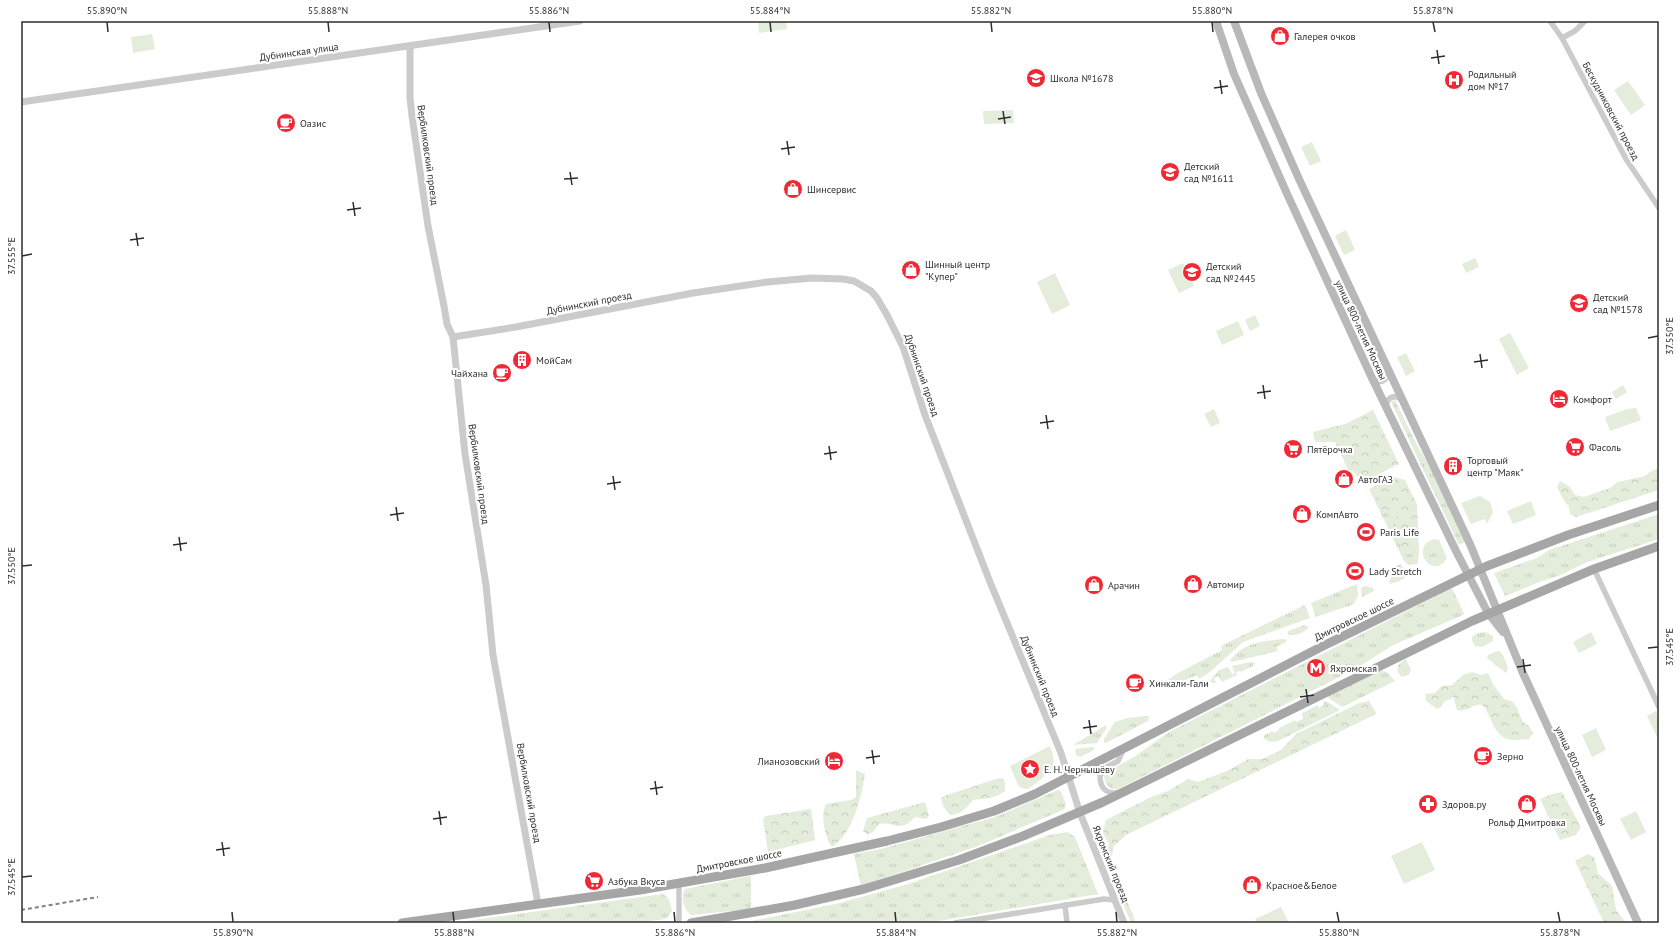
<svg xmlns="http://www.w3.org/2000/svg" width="1680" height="944" font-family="'PT Sans',sans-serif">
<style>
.grass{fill:url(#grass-tufts)}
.forest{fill:url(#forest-crowns)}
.park{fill:#e4ecdb}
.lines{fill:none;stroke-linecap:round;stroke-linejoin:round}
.minor{stroke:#cbcbcb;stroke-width:5.5}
.tertiary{stroke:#cbcbcb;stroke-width:7}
.secondary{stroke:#b8b8b8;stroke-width:8}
.primary{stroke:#a6a6a6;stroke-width:9}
.rail{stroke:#838383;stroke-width:2;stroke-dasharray:4 3;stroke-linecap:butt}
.ticks{fill:none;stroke:#2e2e2e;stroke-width:1.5}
.labels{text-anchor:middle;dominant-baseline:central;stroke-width:4;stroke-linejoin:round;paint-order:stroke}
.poi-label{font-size:10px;fill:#2e2e2e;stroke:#fff;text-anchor:start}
.street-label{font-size:10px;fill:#2e2e2e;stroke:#fff}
.neatline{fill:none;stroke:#2e2e2e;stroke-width:1.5}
.ticks-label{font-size:10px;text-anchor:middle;fill:#2e2e2e}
</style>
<defs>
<pattern id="grass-tufts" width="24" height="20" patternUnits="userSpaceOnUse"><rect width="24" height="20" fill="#e4ecdb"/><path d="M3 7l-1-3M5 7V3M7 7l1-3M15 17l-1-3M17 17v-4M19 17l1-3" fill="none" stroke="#c4cbbc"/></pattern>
<pattern id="forest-crowns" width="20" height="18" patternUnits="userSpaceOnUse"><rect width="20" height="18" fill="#e4ecdb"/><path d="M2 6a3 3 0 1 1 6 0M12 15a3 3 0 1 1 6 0" fill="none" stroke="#c4cbbc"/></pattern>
</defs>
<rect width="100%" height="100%" fill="#fff"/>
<g class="grass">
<path d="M1395 400 1416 443 1428 464 1465 542 1459 545 1391 402Z"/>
<path d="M1393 477 1380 487 1393 513 1397 517 1396 533 1402 540 1408 554 1419 551 1418 562 1417 564 1408 565 1404 561 1369 489Z"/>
<path d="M1659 514V539L1587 562 1561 575 1542 581 1505 596 1494 573 1537 558 1549 550Z"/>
<path d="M1433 539 1439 540 1447 558C1436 577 1415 559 1426 543Z"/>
<path d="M1401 564 1406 576 1402 580 1390 584 1389 582 1396 566Z"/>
<path d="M1357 584 1358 595 1354 604 1316 617 1311 603Z"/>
<path d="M1365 586 1373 588 1374 591 1362 597 1361 588Z"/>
<path d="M1452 588 1464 614 1463 615 1393 645 1357 668 1118 789H1111L1106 784 1104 777 1106 772 1134 757 1169 732Z"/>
<path d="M1305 605 1310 618 1243 642 1210 672 1199 679 1197 675 1170 687 1165 688 1161 685 1176 674 1222 650 1221 646Z"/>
<path d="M1305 625 1308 626V628C1303 633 1294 637 1288 634V631Z"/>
<path d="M1485 632 1493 636V641L1482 647 1475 646 1472 641V637L1477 633Z"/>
<path d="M1284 639 1287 640 1286 642 1276 647 1278 651 1232 662 1230 660C1244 642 1263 641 1284 639Z"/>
<path d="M1497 651H1500L1506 662 1508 669 1506 673 1487 658 1488 655Z"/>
<path d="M1406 659 1411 670 1409 674 1402 677C1394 670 1397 664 1406 659Z"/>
<path d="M1251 662 1254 663 1253 666 1241 672 1240 671 1236 672 1237 675 1222 682 1218 676 1214 678 1216 683H1212L1210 681 1219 670 1228 667 1233 675 1235 673 1232 666Z"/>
<path d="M1378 670 1387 672 1395 681 1342 707 1330 699 1327 695Z"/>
<path d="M1326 701 1340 710 1278 741 1270 742 1263 738 1265 735 1273 731 1274 733 1279 730V728L1295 720 1296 722 1303 719 1302 713 1318 705 1319 708 1324 705 1323 702Z"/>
<path d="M1148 716 1149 718 1148 721 1106 743H1104V739L1115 722 1127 718Z"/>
<path d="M1106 725V729L1097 743 1073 745Z"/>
<path d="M1091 747H1094V750L1080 757 1076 755 1075 749Z"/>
<path d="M1058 790 1061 792 1066 804 1065 809 978 846 861 886 854 854 881 849 995 817Z"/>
<path d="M1067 832 1075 837 1098 894 927 923H742L840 903 908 884 1050 835Z"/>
<path d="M751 876V909L692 915C684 912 680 895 685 889Z"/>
<path d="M663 894 669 899 672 911 666 919 633 923H452Z"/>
</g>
<g class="forest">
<path d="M1373 410 1399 464 1362 482 1353 471H1349L1335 442H1315L1313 432 1345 424Z"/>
<path d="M1659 468V490L1576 517 1570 514 1569 507 1563 499 1557 487 1560 481 1569 486 1575 495 1584 497 1610 488 1618 482 1645 476 1653 470Z"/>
<path d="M1393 477 1405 480 1417 504 1419 551 1408 554 1401 549 1402 540 1396 533 1397 517 1393 513H1385L1376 498 1381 493 1380 487Z"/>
<path d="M1472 672 1481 675 1488 673 1493 684 1504 699 1513 702 1517 708 1523 722 1529 726 1533 733 1528 740C1520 738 1519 741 1512 740 1496 739 1492 720 1485 708L1482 705C1473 703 1466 713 1457 710L1453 696 1451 699 1445 701 1441 707 1437 709 1426 701 1425 694 1435 693 1442 686 1452 685 1463 675Z"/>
<path d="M1369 701 1376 713 1372 716 1126 835 1114 846 1111 860 1136 923H1131L1105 859 1109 844 1103 833 1106 820 1149 798 1168 791 1188 779 1198 782 1227 771 1248 759H1262L1281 750 1296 734 1359 703Z"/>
<path d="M856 770 862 773H865C862 795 853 834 832 847 825 838 820 814 826 804L851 800 856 797Z"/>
<path d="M999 778 1003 779 1005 782V791C996 799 985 798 973 800 967 807 961 815 950 815L943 806 941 798 944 796Z"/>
<path d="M1562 792 1581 827 1576 835 1560 840 1540 799 1552 794Z"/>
<path d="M925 802 929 816 926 819 915 817C899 834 897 821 879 824L874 831 868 835 863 831 867 818Z"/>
<path d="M811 809 815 840 768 852 763 819 766 816Z"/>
<path d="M1588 854 1594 857 1598 873 1612 886 1616 910 1626 923H1604L1575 861Z"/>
</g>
<g class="park">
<path d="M758 21H786L787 29 759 33Z"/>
<path d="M152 34 155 49 133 53 131 37Z"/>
<path d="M1628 81 1645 105 1631 115 1614 90Z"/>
<path d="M1013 110 1014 123 984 124 983 111Z"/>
<path d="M1312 142 1321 161 1310 166 1301 147Z"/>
<path d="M1346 230 1355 250 1344 255 1335 236Z"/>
<path d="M1475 258 1479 267 1466 273 1462 264Z"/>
<path d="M1183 263 1194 286 1179 293 1168 270Z"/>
<path d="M1055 273 1070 305 1052 314 1037 282Z"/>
<path d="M1255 315 1260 326 1250 331 1245 320Z"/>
<path d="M1238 321 1244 335 1222 345 1216 331Z"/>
<path d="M1510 333 1529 368 1517 375 1499 339Z"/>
<path d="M1406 353 1415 371 1406 376 1397 357Z"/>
<path d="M1623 385 1627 392 1616 399 1612 392Z"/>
<path d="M1636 408 1641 420 1610 431 1605 417 1627 409Z"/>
<path d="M1214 409 1220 423 1211 427 1204 414Z"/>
<path d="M1480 496 1490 502 1493 512 1487 524 1485 519 1471 524 1461 503Z"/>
<path d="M1531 501 1536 515 1513 524 1507 511Z"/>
<path d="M1591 632 1597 644 1579 653 1573 642Z"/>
<path d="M1656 711 1659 717V736L1657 737 1647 716Z"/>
<path d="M1596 728 1606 750 1592 757 1582 735Z"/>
<path d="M1050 746C1052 752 1055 759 1053 765 1052 770 1032 788 1027 789 1023 789 1020 787 1018 785L1010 766Z"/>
<path d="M1636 811 1646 832 1631 840 1620 819Z"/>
<path d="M1422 842 1435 870 1404 884 1391 856Z"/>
<path d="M1281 907 1289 923H1257L1255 919Z"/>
</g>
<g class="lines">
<g class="minor">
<path d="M1550 21 1562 38 1626 159 1659 208"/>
<path d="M1562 38 1575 31 1585 21"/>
<path d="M1372 378C1378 384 1384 382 1388 376V370"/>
<path d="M1386 406 1388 400C1393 395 1398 396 1402 400"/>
<path d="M1594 569 1659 707"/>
<path d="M1118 793C1106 794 1100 788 1100 776L1105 768 1118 761 1124 748"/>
<path d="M679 884V923"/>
<path d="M1065 905 1067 923"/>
<path d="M955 923 1104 899 1115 900"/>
</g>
<g class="tertiary">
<path d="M410 46V98L412 116 428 226 444 306 447 324 453 337 465 454 486 585 493 655 538 904"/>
<path d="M21 102 580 21"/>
<path d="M453 337 516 327 693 293 767 282 812 278 843 279 854 281 871 291 877 298 887 315 903 347 925 415 990 582 1061 753 1080 813 1124 923"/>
</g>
<g class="secondary">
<path d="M1216 21 1234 74 1288 196 1372 378 1456 551 1488 613 1503 632"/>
<path d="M1234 21 1261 93 1299 179 1470 544 1522 671 1638 923"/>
</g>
<g class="primary">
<path d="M402 923 640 890 765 868 887 841 941 827 994 811 1035 794 1323 646 1487 566 1568 535 1659 505"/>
<path d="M691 923 795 905 864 889 959 860 1023 836 1103 802 1472 621 1594 569 1659 546"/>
</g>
<path class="rail" d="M21 910 98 897"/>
</g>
<path class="ticks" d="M107 22 108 32M328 22 329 32M549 22 550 32M770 22 771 32M991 22 992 32M1212 22 1213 32M1433 22 1435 32M1437 50 1439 64M1431 58 1445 56M1220 80 1222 94M1214 88 1228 86M1003 111 1005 124M998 119 1011 117M787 141 789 155M781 149 795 147M570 172 572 185M564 179 578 178M353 202 355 216M347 210 361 208M136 233 138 246M130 240 144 238M22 256 32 254M1648 338 1658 336M1480 354 1482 368M1474 362 1488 360M1263 385 1265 399M1257 393 1271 391M1046 415 1048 429M1040 423 1054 421M829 446 831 460M824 454 837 452M613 476 615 490M607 484 621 482M396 507 398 521M390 515 404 513M179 537 181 551M173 545 187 543M22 566 32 565M1648 648 1658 647M1523 659 1525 673M1517 667 1531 665M1306 689 1308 703M1300 697 1314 695M1089 720 1091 734M1083 728 1097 726M872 750 874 764M866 758 880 756M655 781 657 795M650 789 663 787M439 811 441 825M433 819 447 817M222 842 224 856M216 850 230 848M22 877 32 876M232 912 233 922M453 912 454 922M674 912 675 922M895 912 896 922M1116 912 1117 922M1337 912 1339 922M1558 912 1560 922"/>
<defs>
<g id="shop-disc" transform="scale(1)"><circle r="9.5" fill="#ee2835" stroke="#fff"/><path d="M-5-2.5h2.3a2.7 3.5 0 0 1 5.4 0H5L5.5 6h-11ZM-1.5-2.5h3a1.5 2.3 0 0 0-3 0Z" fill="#fff"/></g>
<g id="school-disc" transform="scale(1)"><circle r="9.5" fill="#ee2835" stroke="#fff"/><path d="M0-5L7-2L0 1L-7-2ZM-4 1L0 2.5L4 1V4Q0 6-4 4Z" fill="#fff"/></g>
<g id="hospital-disc" transform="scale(1)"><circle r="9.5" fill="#ee2835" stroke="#fff"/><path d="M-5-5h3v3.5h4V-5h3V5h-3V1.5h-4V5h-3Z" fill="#fff"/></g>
<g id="cafe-disc" transform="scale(1)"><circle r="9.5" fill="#ee2835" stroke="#fff"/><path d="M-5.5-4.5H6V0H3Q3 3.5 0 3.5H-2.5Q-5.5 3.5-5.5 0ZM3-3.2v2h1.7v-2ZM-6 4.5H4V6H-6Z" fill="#fff"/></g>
<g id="building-disc" transform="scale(1)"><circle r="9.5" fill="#ee2835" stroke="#fff"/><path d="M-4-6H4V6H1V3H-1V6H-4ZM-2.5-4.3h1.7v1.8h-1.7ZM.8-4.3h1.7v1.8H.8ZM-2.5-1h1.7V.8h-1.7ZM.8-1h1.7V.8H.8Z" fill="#fff"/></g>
<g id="hotel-disc" transform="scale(1)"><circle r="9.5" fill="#ee2835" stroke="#fff"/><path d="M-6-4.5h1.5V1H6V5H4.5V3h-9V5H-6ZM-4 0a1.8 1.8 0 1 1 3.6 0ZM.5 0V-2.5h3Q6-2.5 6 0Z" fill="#fff"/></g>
<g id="supermarket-disc" transform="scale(1)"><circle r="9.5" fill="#ee2835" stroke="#fff"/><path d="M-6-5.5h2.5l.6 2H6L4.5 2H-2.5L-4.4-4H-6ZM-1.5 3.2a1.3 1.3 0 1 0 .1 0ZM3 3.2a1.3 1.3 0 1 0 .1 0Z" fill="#fff"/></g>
<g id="stadium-disc" transform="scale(1)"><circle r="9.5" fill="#ee2835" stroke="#fff"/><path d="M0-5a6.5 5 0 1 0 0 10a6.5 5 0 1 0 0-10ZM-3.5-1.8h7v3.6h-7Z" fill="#fff"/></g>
<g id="metro-disc" transform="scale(1)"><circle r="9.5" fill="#ee2835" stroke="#fff"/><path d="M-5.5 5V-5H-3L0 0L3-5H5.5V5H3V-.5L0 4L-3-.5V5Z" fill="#fff"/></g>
<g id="sight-disc" transform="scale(1)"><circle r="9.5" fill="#ee2835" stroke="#fff"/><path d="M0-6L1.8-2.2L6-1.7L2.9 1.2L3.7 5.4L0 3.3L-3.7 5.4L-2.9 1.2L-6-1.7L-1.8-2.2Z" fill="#fff"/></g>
<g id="pharmacy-disc" transform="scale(1)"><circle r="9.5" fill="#ee2835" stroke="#fff"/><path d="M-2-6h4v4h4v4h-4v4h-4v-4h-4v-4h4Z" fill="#fff"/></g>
</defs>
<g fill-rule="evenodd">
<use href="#shop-disc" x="1280" y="36"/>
<use href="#school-disc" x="1036" y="78"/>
<use href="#hospital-disc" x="1454" y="80"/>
<use href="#cafe-disc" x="286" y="123"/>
<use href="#school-disc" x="1170" y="172"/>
<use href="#shop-disc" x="793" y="189"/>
<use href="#shop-disc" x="911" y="270"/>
<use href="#school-disc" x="1192" y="272"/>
<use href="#school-disc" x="1579" y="303"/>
<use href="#building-disc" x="522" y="360"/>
<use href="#cafe-disc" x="502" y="373"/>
<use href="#hotel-disc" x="1559" y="399"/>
<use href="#supermarket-disc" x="1575" y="447"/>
<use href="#supermarket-disc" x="1293" y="449"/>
<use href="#building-disc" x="1453" y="466"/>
<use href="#shop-disc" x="1344" y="479"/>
<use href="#shop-disc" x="1302" y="514"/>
<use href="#stadium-disc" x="1366" y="532"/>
<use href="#stadium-disc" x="1355" y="571"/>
<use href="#shop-disc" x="1193" y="584"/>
<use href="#shop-disc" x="1094" y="585"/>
<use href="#metro-disc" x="1316" y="668"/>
<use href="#cafe-disc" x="1135" y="683"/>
<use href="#cafe-disc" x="1483" y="756"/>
<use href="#hotel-disc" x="834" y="761"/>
<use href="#sight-disc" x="1030" y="769"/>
<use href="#pharmacy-disc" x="1428" y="804"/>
<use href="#shop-disc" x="1527" y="804"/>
<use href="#supermarket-disc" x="594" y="881"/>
<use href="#shop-disc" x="1252" y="885"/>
</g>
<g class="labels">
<g class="poi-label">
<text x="1294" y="36">Галерея очков</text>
<text x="1468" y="74">Родильный<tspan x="1468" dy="12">дом №17</tspan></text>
<text x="1050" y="78">Школа №1678</text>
<text x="300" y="123">Оазис</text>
<text x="1184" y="166">Детский<tspan x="1184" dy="12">сад №1611</tspan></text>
<text x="807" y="189">Шинсервис</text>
<text x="925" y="264">Шинный центр<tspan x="925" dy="12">"Купер"</tspan></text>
<text x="1206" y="266">Детский<tspan x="1206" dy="12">сад №2445</tspan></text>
<text x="1593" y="297">Детский<tspan x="1593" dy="12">сад №1578</tspan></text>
<text x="536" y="360">МойСам</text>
<text x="488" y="373" text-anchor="end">Чайхана</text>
<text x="1573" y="399">Комфорт</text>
<text x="1589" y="447">Фасоль</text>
<text x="1307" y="449">Пятёрочка</text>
<text x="1467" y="460">Торговый<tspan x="1467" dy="12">центр "Маяк"</tspan></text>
<text x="1358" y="479">АвтоГАЗ</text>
<text x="1316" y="514">КомпАвто</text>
<text x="1380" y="532">Paris Life</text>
<text x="1369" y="571">Lady Stretch</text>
<text x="1207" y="584">Автомир</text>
<text x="1108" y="585">Арачин</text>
<text x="1330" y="668">Яхромская</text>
<text x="1149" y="683">Хинкали-Гали</text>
<text x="1497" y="756">Зерно</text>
<text x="820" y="761" text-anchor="end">Лианозовский</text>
<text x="1044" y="769">Е. Н. Чернышёву</text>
<text x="1442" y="804">Здоров.ру</text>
<text x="1527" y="822" text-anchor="middle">Рольф Дмитровка</text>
<text x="608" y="881">Азбука Вкуса</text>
<text x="1266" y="885">Красное&amp;Белое</text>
</g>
<g class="street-label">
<text transform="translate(299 52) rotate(-8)">Дубнинская улица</text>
<text transform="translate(1611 111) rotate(62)">Бескудниковский проезд</text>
<text transform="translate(428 155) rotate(82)">Вербилковский проезд</text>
<text transform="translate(589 303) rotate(-11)">Дубнинский проезд</text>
<text transform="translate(1361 330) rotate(65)">улица 800-летия Москвы</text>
<text transform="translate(922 375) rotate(71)">Дубнинский проезд</text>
<text transform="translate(479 474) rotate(82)">Вербилковский проезд</text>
<text transform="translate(1354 619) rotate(-26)">Дмитровское шоссе</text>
<text transform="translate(1040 676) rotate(68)">Дубнинский проезд</text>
<text transform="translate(1581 776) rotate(65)">улица 800-летия Москвы</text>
<text transform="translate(529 793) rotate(80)">Вербилковский проезд</text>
<text transform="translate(739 861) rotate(-11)">Дмитровское шоссе</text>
<text transform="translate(1111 864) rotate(68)">Яхромский проезд</text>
</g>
</g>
<rect width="1680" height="944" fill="none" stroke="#ffffff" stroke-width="44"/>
<rect x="22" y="22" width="1636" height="900" class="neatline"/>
<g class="ticks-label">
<text x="107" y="14">55.890°N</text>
<text x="328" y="14">55.888°N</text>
<text x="549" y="14">55.886°N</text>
<text x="770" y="14">55.884°N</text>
<text x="991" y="14">55.882°N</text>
<text x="1212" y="14">55.880°N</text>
<text x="1433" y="14">55.878°N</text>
<text transform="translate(11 256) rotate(-90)" y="4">37.555°E</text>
<text transform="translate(1669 336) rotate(-90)" y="4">37.550°E</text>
<text transform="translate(11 566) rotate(-90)" y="4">37.550°E</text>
<text transform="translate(1669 647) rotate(-90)" y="4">37.545°E</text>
<text transform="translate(11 877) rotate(-90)" y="4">37.545°E</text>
<text x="233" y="936">55.890°N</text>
<text x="454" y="936">55.888°N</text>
<text x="675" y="936">55.886°N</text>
<text x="896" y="936">55.884°N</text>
<text x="1117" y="936">55.882°N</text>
<text x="1339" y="936">55.880°N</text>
<text x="1560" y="936">55.878°N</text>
</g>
</svg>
